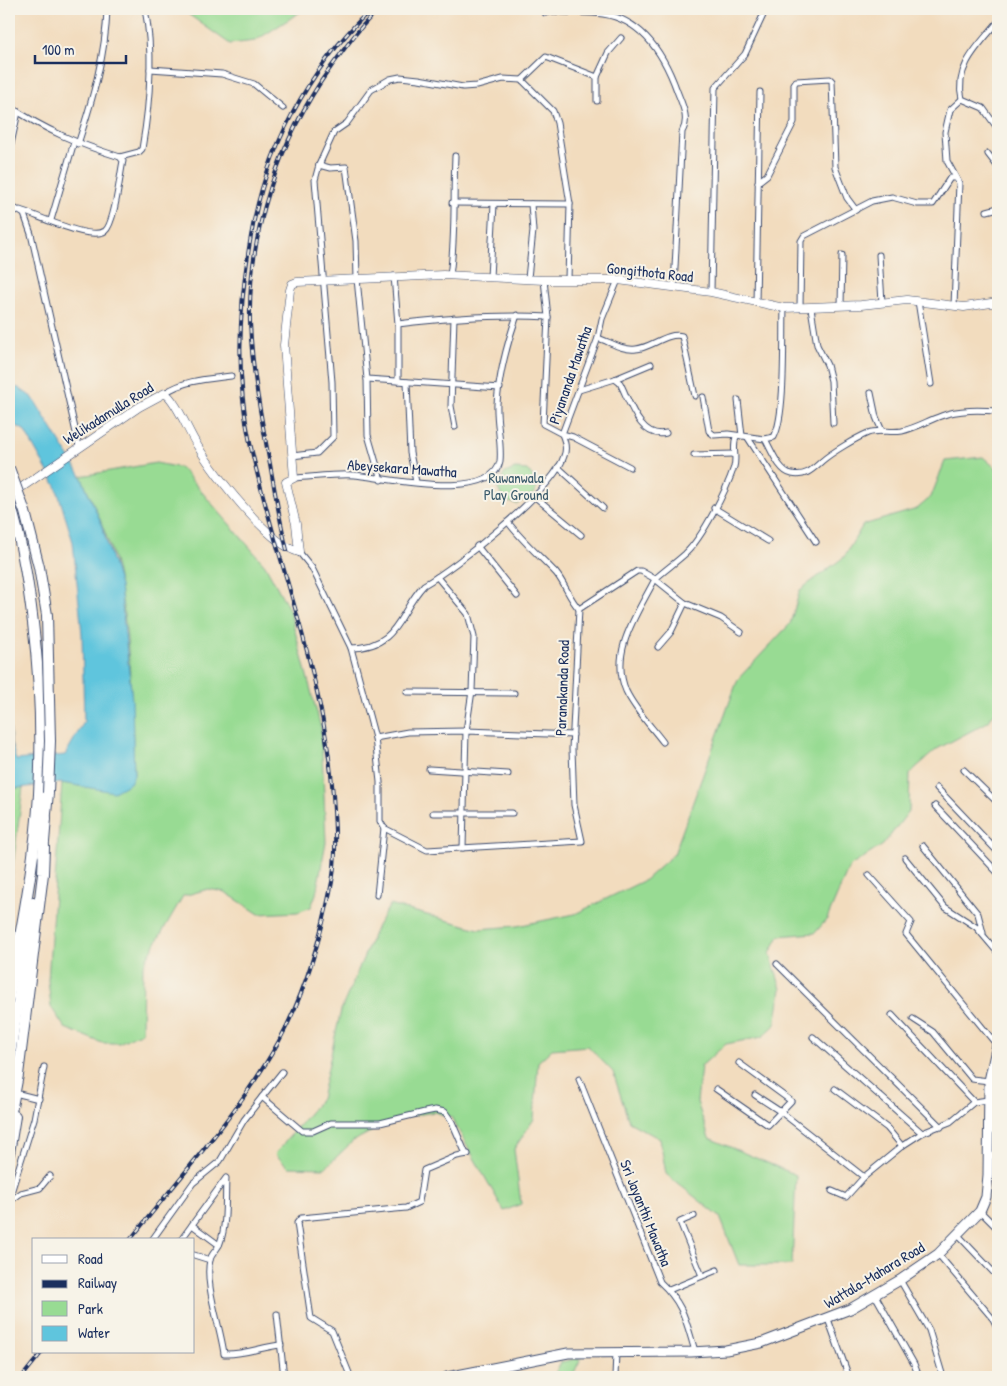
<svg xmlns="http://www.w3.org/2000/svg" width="1007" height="1386" font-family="'Patrick Hand',sans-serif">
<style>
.green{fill:#98db93;stroke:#5a8578}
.water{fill:#5fc5dd;stroke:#3d7a9e}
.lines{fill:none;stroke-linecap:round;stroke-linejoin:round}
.street-casing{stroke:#3b496c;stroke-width:7}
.secondary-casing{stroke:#3b496c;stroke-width:9}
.primary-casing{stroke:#3b496c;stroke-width:11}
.highway-casing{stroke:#3b496c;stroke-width:12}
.street{stroke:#fff;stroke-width:5}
.secondary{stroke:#fff;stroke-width:8}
.primary{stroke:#fff;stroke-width:9}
.highway{stroke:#fff;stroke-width:10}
.rail-casing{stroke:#1b2f5e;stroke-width:4}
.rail{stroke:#f7f3e8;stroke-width:2;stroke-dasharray:5.5;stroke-linecap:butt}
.highway-bridge-casing{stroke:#3b496c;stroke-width:12;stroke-linecap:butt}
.highway-bridge{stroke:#fff;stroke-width:10}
.labels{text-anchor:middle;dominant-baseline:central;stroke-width:4;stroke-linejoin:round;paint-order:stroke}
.street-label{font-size:15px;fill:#1b2f5e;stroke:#f7f3e8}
.park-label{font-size:15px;fill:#3a5a6b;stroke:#f7f3e8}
</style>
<rect width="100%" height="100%" fill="#f7f3e8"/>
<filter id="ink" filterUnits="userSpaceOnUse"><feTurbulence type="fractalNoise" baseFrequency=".02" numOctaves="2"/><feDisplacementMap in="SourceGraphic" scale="10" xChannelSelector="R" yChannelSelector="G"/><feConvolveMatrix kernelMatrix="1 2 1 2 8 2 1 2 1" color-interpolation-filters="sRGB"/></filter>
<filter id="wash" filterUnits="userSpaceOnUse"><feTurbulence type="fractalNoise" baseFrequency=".0096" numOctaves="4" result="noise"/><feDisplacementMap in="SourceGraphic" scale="20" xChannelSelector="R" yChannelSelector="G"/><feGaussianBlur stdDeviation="1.12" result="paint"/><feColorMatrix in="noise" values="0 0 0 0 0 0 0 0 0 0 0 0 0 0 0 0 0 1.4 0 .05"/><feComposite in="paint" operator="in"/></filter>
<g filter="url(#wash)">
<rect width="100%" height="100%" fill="#f2dcbe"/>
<g class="green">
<path d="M181 9H305L255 41 230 44Z"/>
<path d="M983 457 998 470V709L986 723 937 749 910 773 909 811 883 845 849 867 827 919 815 933 779 936 770 953 781 989 775 1025 762 1037 726 1044 701 1066 697 1102 709 1138 796 1175 792 1265H739L720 1217 666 1174 660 1139 629 1122 613 1072 588 1046 552 1049 538 1062 534 1119 514 1149 521 1204 504 1211 451 1117 434 1112 398 1118 353 1141 325 1168 288 1167 275 1154 321 1099 341 1010 377 926 390 905 479 929 517 926 575 914 645 880 674 854 738 679 790 624 800 590 844 557 863 525 917 509 931 497 945 461Z"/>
<path d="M156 463 181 468 265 565 289 609 321 728 326 842 316 894 311 907 298 912 259 914 225 892 208 889 183 896 143 965 142 1032 119 1043H102L65 1028 51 1007 48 980 62 783 114 791 134 775C132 713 131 649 120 588 114 549 97 511 81 476Z"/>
<path d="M515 469 527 470 538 482 535 493 517 504 504 501 496 485H498L505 473Z"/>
<path d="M23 787 9 897V789Z"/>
<path d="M581 1358 572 1377H553L561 1362Z"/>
</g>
<path class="water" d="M9 386 19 388 33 398 81 476 100 520 120 586 132 700 134 775 130 783 114 792 62 783 9 789V691L11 743 16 760 65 755 84 722 82 634 73 542 56 486 24 430 9 422Z"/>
</g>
<g filter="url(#ink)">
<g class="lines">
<g class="street-casing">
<g id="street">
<path d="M545 13 553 11C570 13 587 12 603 14 643 20 665 57 677 91 682 104 690 119 682 132L674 287"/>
<path d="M998 22C979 45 954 67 962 99L983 108 998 129"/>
<path d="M150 69 222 74 254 84 283 108"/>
<path d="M522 80 546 57 597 77 608 53 621 38"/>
<path d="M597 101V77"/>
<path d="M9 106C45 130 78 144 120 157L123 161C120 174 115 223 105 231 90 241 37 215 20 210"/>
<path d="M78 144C92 101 106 54 107 9"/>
<path d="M9 153 18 112"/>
<path d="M988 154 998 167"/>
<path d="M120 157 139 152 142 149C150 103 154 54 145 9"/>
<path d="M319 165 330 168 346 167 356 241 357 279 367 379 368 435 381 480"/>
<path d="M758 182 767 175 794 122V84L796 81 830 79 832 81 835 167 847 198 856 210"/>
<path d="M452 203 570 204"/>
<path d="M9 205 24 214 31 234 79 446"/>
<path d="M987 211 998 208"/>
<path d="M51 220 74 142"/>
<path d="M879 255 882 302"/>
<path d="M450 275C456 236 453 196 455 156"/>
<path d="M394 276 398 324"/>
<path d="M490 277 494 204"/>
<path d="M528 278 533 231 531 204"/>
<path d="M544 280 548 317 543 424 562 434 573 437 630 467"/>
<path d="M711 292 715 88 745 54 766 9"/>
<path d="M918 301 931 384"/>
<path d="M756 303 760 92"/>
<path d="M841 306 842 255"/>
<path d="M954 306 959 183 947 161 945 132 950 110 962 99"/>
<path d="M800 308 801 241 804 236 872 201 892 197 917 204H933L950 178H955"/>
<path d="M811 308 817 345 827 365 831 381 833 423"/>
<path d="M454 318 451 406 455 427"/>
<path d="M598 338C610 342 623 351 636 349 651 348 667 332 682 336L695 396"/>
<path d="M367 379 500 388"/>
<path d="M615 379 620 383C629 400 640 440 666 433"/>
<path d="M398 381V324C448 318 498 314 548 317"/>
<path d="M407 382 410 453 416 482"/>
<path d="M579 390 615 379 651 364"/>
<path d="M165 393C184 380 208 379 231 376"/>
<path d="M871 393 876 417 882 431"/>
<path d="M703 397 709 431 714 435 728 434 765 439C771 449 779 472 792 474 806 477 813 469 822 461 831 453 856 438 868 433 878 429 891 433 902 431 916 428 927 421 941 416 959 409 980 410 998 411"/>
<path d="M738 400 742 436"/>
<path d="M736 437C732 447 737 457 734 467 726 491 703 537 685 554 675 563 665 570 655 579L685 603 721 618 741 632"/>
<path d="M748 438 816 542"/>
<path d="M765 439 774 437C786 415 783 336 784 308"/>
<path d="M694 455 734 454"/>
<path d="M292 456 317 453 333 437 332 382 315 180 319 165 334 132 347 123 371 90 390 79 400 77 419 79 463 87 477 86 503 79 522 80 553 111 557 123 570 204 568 279"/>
<path d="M558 467 603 508"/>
<path d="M294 478C313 477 335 474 354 475 382 477 493 503 500 461 502 443 496 423 497 404 499 373 507 344 517 315"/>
<path d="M534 496 581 535"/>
<path d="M714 508 768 541"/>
<path d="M508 522C522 541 540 556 556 573 565 584 569 598 579 609"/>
<path d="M477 546 517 596"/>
<path d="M299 552 312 568 351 648 375 738 380 782V821L384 828 427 850 582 841 574 805 572 749 579 609 637 571H641L655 579C638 613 609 651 626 691 635 710 651 726 663 742"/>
<path d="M437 577 468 614 474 637 472 691 466 731 463 848"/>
<path d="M658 647 671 632 685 603"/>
<path d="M351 648C400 647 398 612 424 585 456 567 554 490 564 456 567 449 565 441 562 434L598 338 602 319 618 280"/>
<path d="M407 692 514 693"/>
<path d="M375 738 408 732 466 731 573 735"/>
<path d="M429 769 508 774"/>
<path d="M964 770 998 803"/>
<path d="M937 788 998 852"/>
<path d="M935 806 998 873"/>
<path d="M433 813H512"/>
<path d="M923 846 978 914 983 933"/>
<path d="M905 858 945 907 976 927 998 953"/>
<path d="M869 875 911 922 906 934 996 1044"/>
<path d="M377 895 384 828"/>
<path d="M777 964 941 1127"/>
<path d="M892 1015 974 1102"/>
<path d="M913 1019 933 1032 972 1079 989 1081"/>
<path d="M813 1037 922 1133"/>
<path d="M282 1072 262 1097 302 1131H313L331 1123H380L425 1112 435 1110 445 1112 452 1122 466 1154"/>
<path d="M579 1079 660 1282C684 1304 686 1322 695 1351"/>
<path d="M716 1089 768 1125 791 1101 739 1063"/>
<path d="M835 1089 887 1128 902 1146"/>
<path d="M19 1094 39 1099"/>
<path d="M755 1095 781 1112 864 1177"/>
<path d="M988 1108 998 1113"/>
<path d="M989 1155 998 1157"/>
<path d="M832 1191 846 1197 864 1177 902 1146 922 1133 950 1122 974 1102 988 1100"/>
<path d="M9 1199 34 1119 44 1067"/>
<path d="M9 1202 21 1193 40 1188 50 1176"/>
<path d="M980 1211 998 1229"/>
<path d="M694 1216 680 1222 702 1276"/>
<path d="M192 1225 219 1245"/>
<path d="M958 1235 998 1277"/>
<path d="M152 1240 193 1183 220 1161 244 1120 262 1097"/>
<path d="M181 1240 226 1178C225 1199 227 1224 220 1243 218 1249 211 1254 210 1260 204 1284 221 1328 224 1354 244 1355 261 1347 281 1345"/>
<path d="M938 1254 993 1319 998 1329"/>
<path d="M194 1255 210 1260"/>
<path d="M900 1280 929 1330 943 1377"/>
<path d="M669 1290 717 1270"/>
<path d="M875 1295 914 1364 919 1377"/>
<path d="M277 1314 284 1377"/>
<path d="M828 1319 849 1377"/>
<path d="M348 1377 349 1373 332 1331 311 1318 297 1223 301 1218 406 1208 419 1202 424 1170 457 1156 468 1154"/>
<path d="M615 1377 616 1352"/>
</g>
</g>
<g class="secondary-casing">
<path id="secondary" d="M9 496 139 407 165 393C176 400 189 433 197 445 213 472 269 545 299 552L296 524 286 482 294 478 284 345 290 290 292 284 297 282 443 275 544 280H618L711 292 784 308 861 305 907 300 964 307 998 302"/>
</g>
<g class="primary-casing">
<path id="primary" d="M447 1377 568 1353 691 1352 726 1350 761 1343 850 1309 900 1280 938 1254 980 1211 986 1197 988 1175 989 1081 998 1040"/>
</g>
<g class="highway-casing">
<g id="highway">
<path d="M9 500C22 541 28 581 33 623 40 680 42 737 39 794 35 862 21 930 9 997"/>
<path d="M45 824 48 793"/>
<path d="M43 854 46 818"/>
<path d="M9 1061 33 903"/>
<path d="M9 1122 18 1075 43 874 44 847"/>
<path d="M9 1153 15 1116"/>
</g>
</g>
<use href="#street" class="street"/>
<use href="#secondary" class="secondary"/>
<use href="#primary" class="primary"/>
<use href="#highway" class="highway"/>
<g class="rail-casing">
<g id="rail">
<path d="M287 550C280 522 275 493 270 464 261 417 252 371 250 322 248 233 279 139 331 67 346 47 360 26 379 9"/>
<path d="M130 1240C181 1175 239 1113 279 1041 306 992 321 937 332 882 337 854 335 824 333 795 324 673 276 562 250 443 235 375 239 304 251 236 266 149 307 71 371 9"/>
<path d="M22 1377 42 1352"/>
</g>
</g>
<use href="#rail" class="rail"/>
<g class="highway-bridge-casing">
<path id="highway-bridge" d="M9 468 25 512 39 567 47 615 50 741 48 793"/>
</g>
<use href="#highway-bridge" class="highway-bridge"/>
</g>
</g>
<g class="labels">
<g class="street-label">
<text transform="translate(650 272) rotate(6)">Gongithota Road</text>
<text transform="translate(570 375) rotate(-71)">Piyananda Mawatha</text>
<text transform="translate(108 413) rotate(-32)">Welikadamulla Road</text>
<text transform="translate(402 468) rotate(4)">Abeysekara Mawatha</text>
<text transform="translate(562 688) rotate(-88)">Paranakanda Road</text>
<text transform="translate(646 1213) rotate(68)">Sri Jayanthi Mawatha</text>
<text transform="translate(874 1275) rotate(-31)">Wattala-Mahara Road</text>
</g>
<g class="park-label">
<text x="516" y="477">Ruwanwala<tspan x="516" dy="17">Play Ground</tspan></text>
</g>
</g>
<rect width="1007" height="1386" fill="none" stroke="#f7f3e8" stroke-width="30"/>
<rect x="32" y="1238" width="162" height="115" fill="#f7f3e8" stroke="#9fa5b1"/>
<rect x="42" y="1255" width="25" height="8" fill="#ffffff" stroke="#9fa5b1"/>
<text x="78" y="1264" font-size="15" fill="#1b2f5e">Road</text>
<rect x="42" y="1280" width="25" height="8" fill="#1b2f5e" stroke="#9fa5b1"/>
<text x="78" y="1288" font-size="15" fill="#1b2f5e">Railway</text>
<rect x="42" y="1301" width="25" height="15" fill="#98db93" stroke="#9fa5b1"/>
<text x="78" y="1314" font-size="15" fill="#1b2f5e">Park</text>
<rect x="42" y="1326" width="25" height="15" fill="#5fc5dd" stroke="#9fa5b1"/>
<text x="78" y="1338" font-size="15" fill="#1b2f5e">Water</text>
<path d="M35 55v8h91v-8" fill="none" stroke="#1b2f5e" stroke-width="2.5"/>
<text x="42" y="55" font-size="15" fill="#1b2f5e" stroke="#f7f3e8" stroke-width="4" paint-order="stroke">100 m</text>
</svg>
